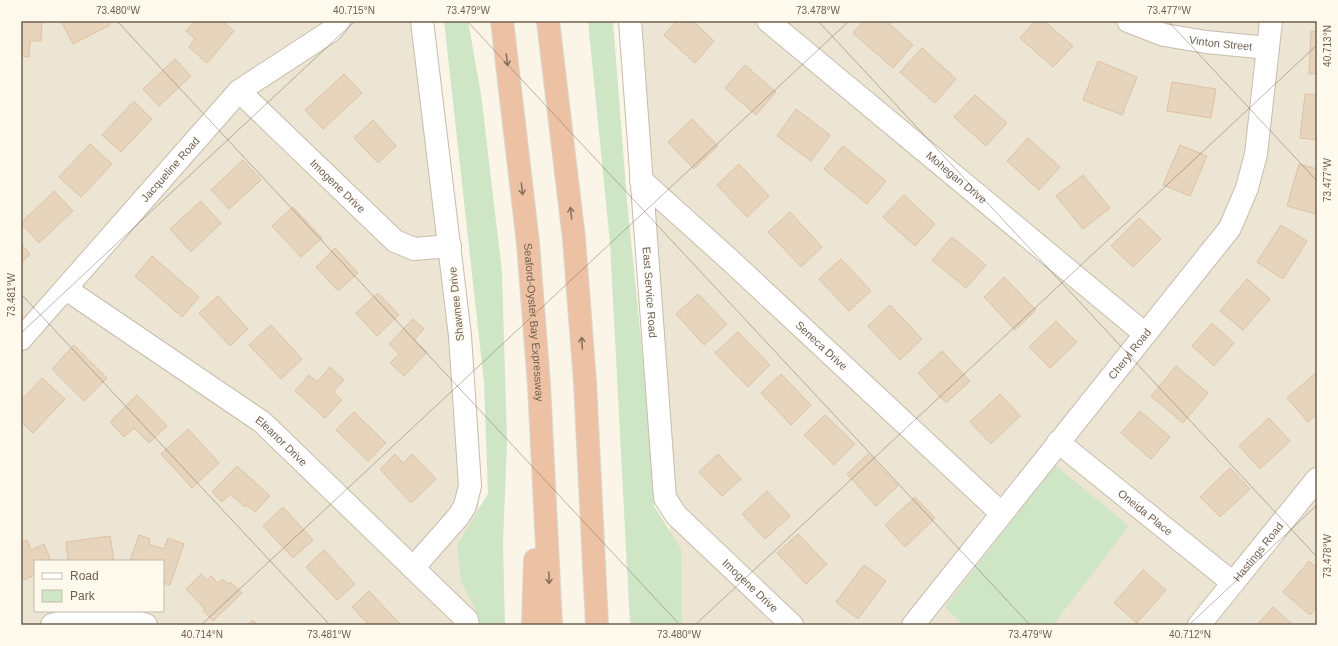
<svg xmlns="http://www.w3.org/2000/svg" width="1338" height="646" font-family="Arial,sans-serif">
<style>
.residential{fill:#ede5d3;fill-rule:evenodd}
.green{fill:#cee6c6}
.building{fill:#e7d4bc;stroke:#ddc2a3}
.lines{fill:none;stroke-linecap:round;stroke-linejoin:round}
.minor-casing{stroke:#c7bcac;stroke-width:24}
.motorway-casing{stroke:#dad5d1;stroke-width:24}
.minor{stroke:#fff;stroke-width:22}
.motorway{stroke:#edc2a4;stroke-width:22}
.oneway{stroke:#89735f}
.ticks{fill:none;stroke:#705f4e;stroke-width:1;stroke-opacity:0.45}
.labels{text-anchor:middle;dominant-baseline:central;stroke-width:3;stroke-linejoin:round;paint-order:stroke}
.street-label{font-size:11px;fill:#705f4e;stroke:#fdf9ec}
.neatline{fill:none;stroke:#705f4e;stroke-width:1.5}
.ticks-label{font-size:10px;text-anchor:middle;fill:#705f4e}
</style>
<rect width="100%" height="100%" fill="#faf5e6"/>
<g class="residential">
<path d="M21 21H429L488 600 486 625H21ZM35 561H163V611H35Z"/>
<path d="M639 21H1317V625H666L672 479Z"/>
</g>
<g class="green">
<path d="M444 21H468L481 94 502 272 507 442 503 543 505 625H474L476 610 461 582 457 545 488 494 484 382Z"/>
<path d="M588 21H613L627 201 653 459 654 506 681 549 682 625H630L610 243Z"/>
<path d="M1055 465 1129 526 1053 625H962L945 607Z"/>
</g>
<g class="building">
<path d="M21 21H42L41 41H30L29 57 21 56Z"/>
<path d="M61 21H108L110 25 73 44Z"/>
<path d="M195 21H222L234 31 207 63 189 47 195 39 186 31Z"/>
<path d="M677 21H693L714 41 695 63 664 35Z"/>
<path d="M864 21H886L913 45 893 68 853 33Z"/>
<path d="M1035 21H1044L1073 46 1053 67 1020 38Z"/>
<path d="M1311 31 1317 32V74H1309Z"/>
<path d="M922 48 956 79 935 103 900 72Z"/>
<path d="M175 59 191 76 159 106 143 89Z"/>
<path d="M1098 61 1137 77 1122 115 1083 100Z"/>
<path d="M745 65 776 92 756 115 725 88Z"/>
<path d="M344 74 362 93 323 129 305 110Z"/>
<path d="M1172 82 1216 89 1211 118 1167 111Z"/>
<path d="M1305 94 1317 95V140L1300 138Z"/>
<path d="M975 95 1007 123 986 146 954 117Z"/>
<path d="M134 101 152 119 121 152 102 135Z"/>
<path d="M796 109 830 135 811 161 777 136Z"/>
<path d="M692 119 718 146 694 169 668 142Z"/>
<path d="M373 120 396 146 378 163 354 138Z"/>
<path d="M1028 138 1060 167 1039 190 1007 161Z"/>
<path d="M90 144 112 164 81 197 59 177Z"/>
<path d="M1180 145 1207 156 1190 196 1163 185Z"/>
<path d="M843 146 886 181 867 204 824 169Z"/>
<path d="M243 160 261 180 229 209 211 190Z"/>
<path d="M739 164 769 196 747 217 717 185Z"/>
<path d="M1299 164 1317 169 1316 214 1287 206Z"/>
<path d="M1083 175 1110 208 1083 229 1056 196Z"/>
<path d="M54 191 73 211 39 243 21 223Z"/>
<path d="M904 195 935 224 915 246 883 217Z"/>
<path d="M201 201 221 223 191 252 170 229Z"/>
<path d="M293 207 322 238 301 257 272 226Z"/>
<path d="M790 212 822 247 801 267 768 232Z"/>
<path d="M1139 218 1161 239 1133 267 1111 246Z"/>
<path d="M1281 225 1307 241 1283 279 1257 262Z"/>
<path d="M952 237 986 265 966 288 932 260Z"/>
<path d="M21 244 30 254 21 263Z"/>
<path d="M335 248 358 273 338 291 316 267Z"/>
<path d="M152 256 199 297 182 317 135 276Z"/>
<path d="M841 259 871 291 849 311 819 279Z"/>
<path d="M1004 277 1036 310 1015 330 984 297Z"/>
<path d="M1247 279 1270 299 1243 330 1220 311Z"/>
<path d="M378 293 399 315 377 336 356 313Z"/>
<path d="M698 294 727 324 704 345 676 314Z"/>
<path d="M218 296 248 329 230 346 199 313Z"/>
<path d="M890 305 922 339 900 360 868 326Z"/>
<path d="M413 319 424 329 414 340 427 352 404 376 390 363 399 354 389 344Z"/>
<path d="M1056 321 1077 342 1050 368 1029 347Z"/>
<path d="M1212 323 1234 343 1214 366 1192 346Z"/>
<path d="M271 325 302 359 281 379 249 345Z"/>
<path d="M738 332 770 365 748 387 715 353Z"/>
<path d="M74 345 107 378 84 401 52 369Z"/>
<path d="M942 351 970 381 946 403 918 373Z"/>
<path d="M1176 366 1208 393 1183 423 1151 396Z"/>
<path d="M330 367 344 380 333 392 342 400 325 418 295 391 309 375 317 382Z"/>
<path d="M1317 372V414L1308 422 1287 398Z"/>
<path d="M781 374 811 405 791 425 761 393Z"/>
<path d="M42 378 65 399 33 433 21 422V401Z"/>
<path d="M1000 394 1020 416 991 444 970 422Z"/>
<path d="M137 395 167 426 149 443 134 428 124 437 110 422Z"/>
<path d="M1140 411 1170 437 1151 459 1121 433Z"/>
<path d="M354 412 386 443 368 461 336 430Z"/>
<path d="M825 415 855 444 834 465 804 435Z"/>
<path d="M1269 418 1290 441 1260 469 1239 446Z"/>
<path d="M188 429 219 463 192 488 161 454Z"/>
<path d="M395 454 403 463 412 454 436 479 411 503 380 469Z"/>
<path d="M718 454 741 479 722 496 699 472Z"/>
<path d="M868 454 898 486 876 506 847 474Z"/>
<path d="M237 466 270 496 255 512 247 505 245 507 230 494 222 502 212 492Z"/>
<path d="M1230 468 1250 489 1220 517 1200 497Z"/>
<path d="M767 491 790 516 765 539 742 514Z"/>
<path d="M915 497 935 518 905 547 885 525Z"/>
<path d="M283 507 313 540 293 558 263 526Z"/>
<path d="M798 534 827 564 806 584 777 553Z"/>
<path d="M139 535 150 539 149 544 164 549 168 538 184 544 170 585 163 583V561L130 560Z"/>
<path d="M110 536 114 561H68L66 542Z"/>
<path d="M27 540 31 550 44 544 51 561H35V575L21 581V542Z"/>
<path d="M324 550 355 584 337 600 306 567Z"/>
<path d="M1309 561 1317 568V607L1310 615 1283 592Z"/>
<path d="M864 565 886 581 858 619 836 602Z"/>
<path d="M1143 570 1166 590 1137 623 1114 603Z"/>
<path d="M201 574 207 580 211 576 218 583 222 579 228 584 230 582 242 593 213 621 203 610 205 609 186 589Z"/>
<path d="M369 591 401 625H369L352 607Z"/>
<path d="M1273 607 1293 625H1257Z"/>
<path d="M253 620 258 625H247Z"/>
</g>
<g class="lines">
<g class="minor-casing">
<g id="minor">
<path id="s1" d="M630 21 665 498 676 515 792 625"/>
<path id="s2" d="M768 21 1145 334"/>
<path id="s3" d="M1128 21 1164 35 1206 42 1268 48"/>
<path id="s4" d="M239 91 395 241 414 249 450 246"/>
<path id="s5" d="M641 180 732 262 1001 513"/>
<path id="s6" d="M66 289 262 422 467 620 468 625"/>
<path id="s7" d="M21 339 239 91 331 31 339 21"/>
<path id="s8" d="M1058 442 1233 583"/>
<path d="M413 568 458 517 465 506 470 486 460 336 422 21"/>
<path d="M52 625 83 615 125 618 146 625"/>
<path id="s9" d="M913 625 1230 228 1247 188 1256 154 1271 21"/>
<path id="s10" d="M1199 625 1317 479"/>
</g>
</g>
<g class="motorway-casing">
<g id="motorway">
<path id="s11" d="M502 21 528 243 539 385 551 625"/>
<path d="M548 21 574 239 585 382 597 625"/>
<path d="M533 625 535 560"/>
</g>
</g>
<use href="#minor" class="minor"/>
<use href="#motorway" class="motorway"/>
</g>
<defs><path id="oneway-shaft" d="M-6 0H5M1.5-3L5.5 0L1.5 3" fill="none" stroke-width="1.6" stroke-linecap="round" stroke-linejoin="round"/></defs>
<g class="oneway">
<use href="#oneway-shaft" transform="translate(507 60) rotate(83)"/>
<use href="#oneway-shaft" transform="translate(522 189) rotate(84)"/>
<use href="#oneway-shaft" transform="translate(571 213) rotate(-96)"/>
<use href="#oneway-shaft" transform="translate(582 343) rotate(-94)"/>
<use href="#oneway-shaft" transform="translate(549 578) rotate(88)"/>
</g>
<path class="ticks" d="M117 21 680 625M467 21 1030 625M818 21 1317 557M1168 21 1317 181M21 294 330 625M21 333 355 21M201 625 849 21M695 625 1317 45M1189 625 1317 505"/>
<g class="labels">
<g class="street-label">
<text stroke="none"><textPath href="#s3" startOffset="96">Vinton Street</textPath></text>
<text stroke="none"><textPath href="#s7" startOffset="226">Jacqueline Road</textPath></text>
<text stroke="none"><textPath href="#s2" startOffset="245">Mohegan Drive</textPath></text>
<text stroke="none"><textPath href="#s4" startOffset="137">Imogene Drive</textPath></text>
<text stroke="none"><textPath href="#s1" startOffset="272">East Service Road</textPath></text>
<text transform="translate(456 304) rotate(-96)">Shawnee Drive</text>
<text stroke="none"><textPath href="#s11" startOffset="303">Seaford-Oyster Bay Expressway</textPath></text>
<text stroke="none"><textPath href="#s5" startOffset="245">Seneca Drive</textPath></text>
<text stroke="none"><textPath href="#s9" startOffset="347">Cheryl Road</textPath></text>
<text stroke="none"><textPath href="#s6" startOffset="264">Eleanor Drive</textPath></text>
<text stroke="none"><textPath href="#s8" startOffset="112">Oneida Place</textPath></text>
<text stroke="none"><textPath href="#s10" startOffset="94">Hastings Road</textPath></text>
<text stroke="none"><textPath href="#s1" startOffset="601">Imogene Drive</textPath></text>
</g>
</g>
<rect width="1338" height="646" fill="none" stroke="#fdf9ec" stroke-width="44"/>
<rect x="34" y="560" width="130" height="52" fill="#fdf9ec" stroke="#c5bbad"/>
<rect x="42" y="573" width="20" height="6" fill="#ffffff" stroke="#c5bbad"/>
<text x="70" y="580" font-size="12" fill="#705f4e">Road</text>
<rect x="42" y="590" width="20" height="12" fill="#cee6c6" stroke="#c5bbad"/>
<text x="70" y="600" font-size="12" fill="#705f4e">Park</text>
<rect x="22" y="22" width="1294" height="602" class="neatline"/>
<g class="ticks-label">
<text x="118" y="14">73.480°W</text>
<text x="354" y="14">40.715°N</text>
<text x="468" y="14">73.479°W</text>
<text x="818" y="14">73.478°W</text>
<text x="1169" y="14">73.477°W</text>
<text transform="translate(1327 46) rotate(-90)" y="4">40.713°N</text>
<text transform="translate(1327 180) rotate(-90)" y="4">73.477°W</text>
<text transform="translate(11 295) rotate(-90)" y="4">73.481°W</text>
<text transform="translate(1327 556) rotate(-90)" y="4">73.478°W</text>
<text x="202" y="638">40.714°N</text>
<text x="329" y="638">73.481°W</text>
<text x="679" y="638">73.480°W</text>
<text x="1030" y="638">73.479°W</text>
<text x="1190" y="638">40.712°N</text>
</g>
</svg>
